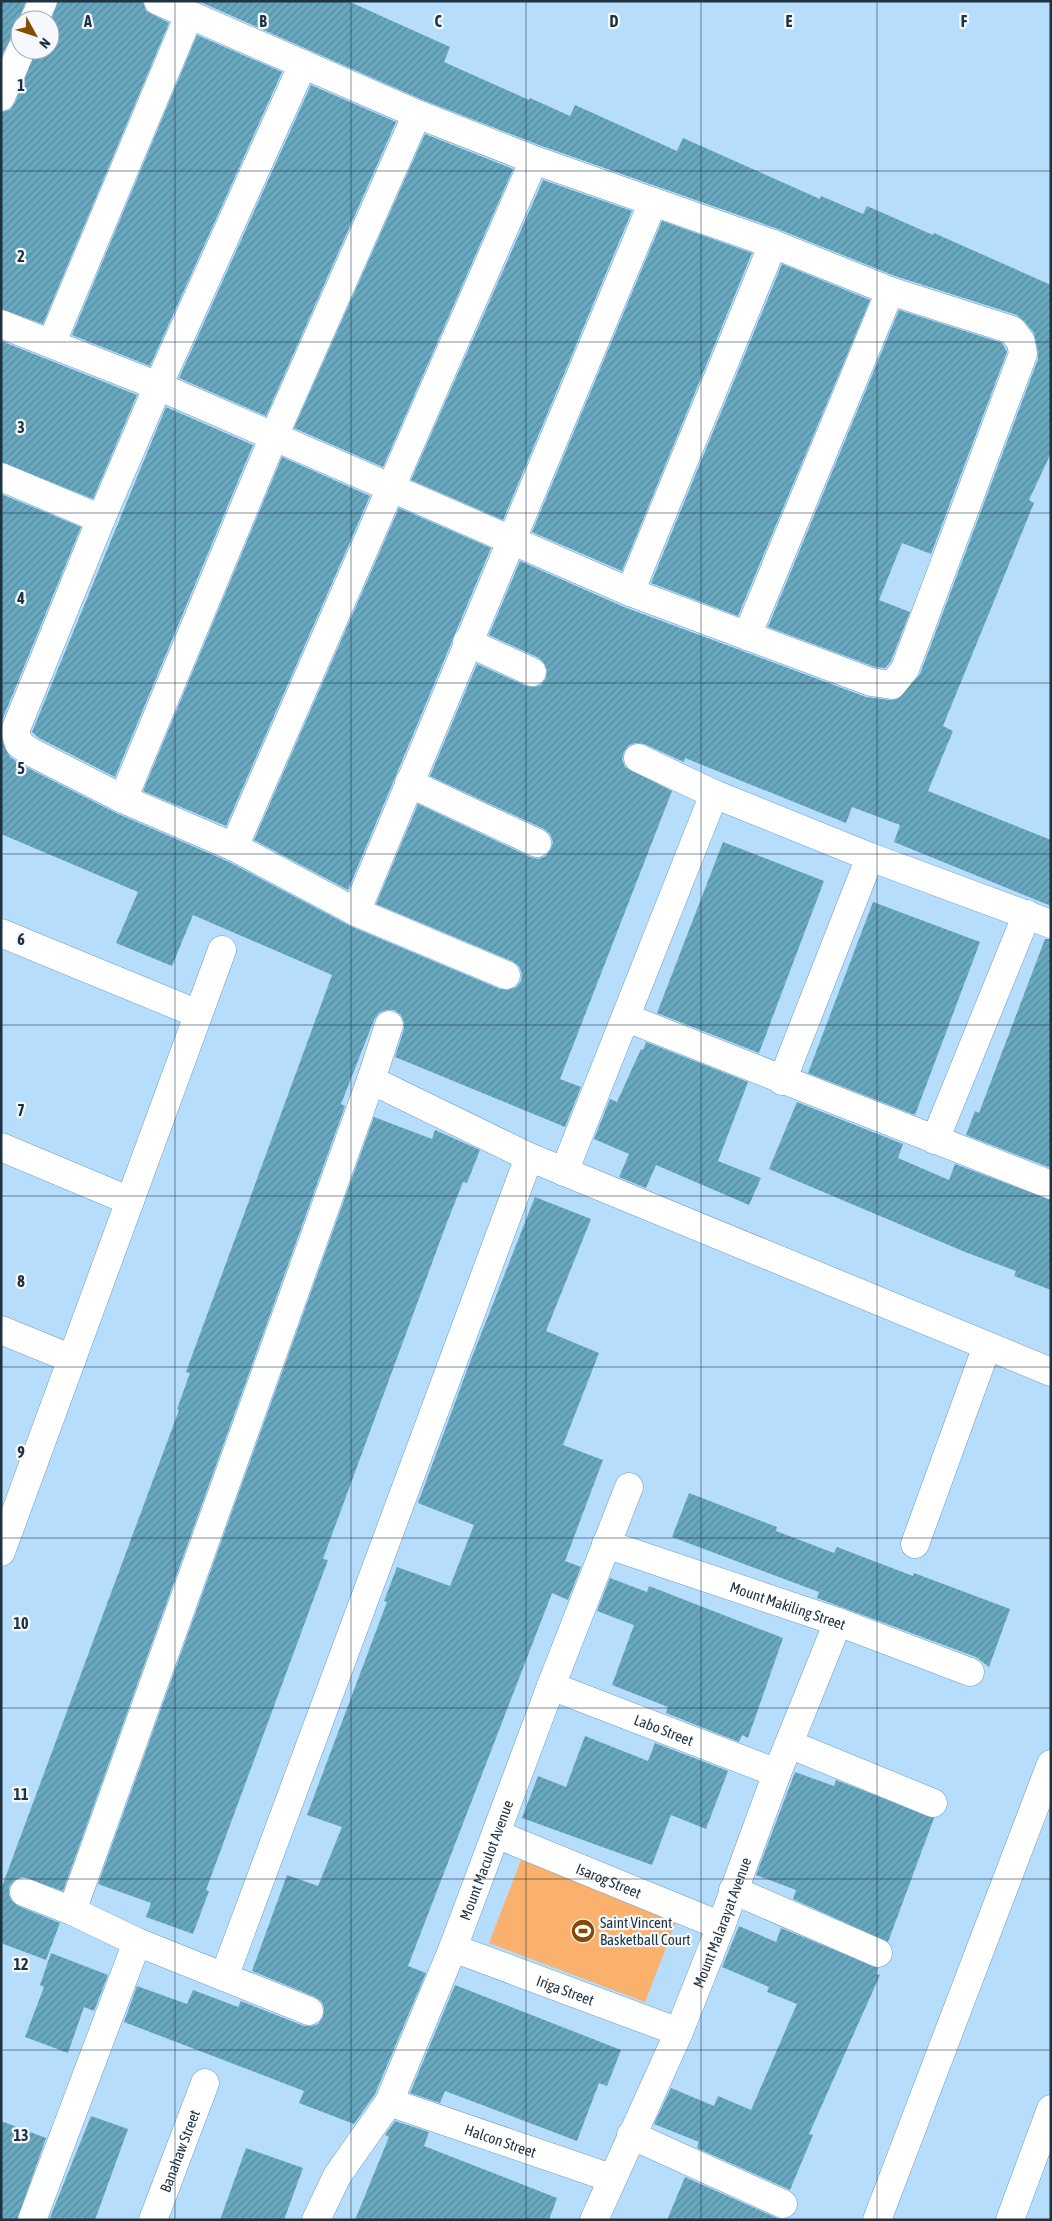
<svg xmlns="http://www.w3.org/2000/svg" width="1052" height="2221" font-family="'Asap Condensed',sans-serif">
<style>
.green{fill:#f9b16d}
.building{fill:url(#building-hatch)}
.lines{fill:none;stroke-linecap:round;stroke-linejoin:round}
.minor-casing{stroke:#6e9cc1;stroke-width:29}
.minor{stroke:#fff;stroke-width:28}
.grid{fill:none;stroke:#1f3241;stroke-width:1;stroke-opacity:0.55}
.labels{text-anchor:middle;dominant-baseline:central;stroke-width:4.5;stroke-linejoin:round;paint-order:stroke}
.street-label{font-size:15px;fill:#1f3241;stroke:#f5f9fd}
.poi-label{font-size:15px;fill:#1f3241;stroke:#f5f9fd;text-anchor:start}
.grid-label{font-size:16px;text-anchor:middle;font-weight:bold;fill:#1f3241;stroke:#f5f9fd;stroke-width:4.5;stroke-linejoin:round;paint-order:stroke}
</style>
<defs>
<pattern id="building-hatch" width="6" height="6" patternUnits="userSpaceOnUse" patternTransform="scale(1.25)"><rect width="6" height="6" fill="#69a9c0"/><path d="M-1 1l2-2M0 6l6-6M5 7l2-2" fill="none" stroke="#568a9e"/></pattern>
</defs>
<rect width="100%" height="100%" fill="#b7ddfc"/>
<path class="green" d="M521 1860 677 1919 645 2002 489 1943Z"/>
<g class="building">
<path d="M1 1H26L18 21 20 35 11 38 1 57Z"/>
<path d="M58 1H143L146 11 169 23 43 324 1 309V112L10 110 15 103 36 50H50V23Z"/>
<path d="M198 1H348L450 47 444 62 529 100 530 98 570 116 575 105 677 151 683 138 820 199 821 196 863 214 867 206 933 235 934 233 1051 285V453L1029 500 1034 503 943 726 953 731 928 791 1051 840V906L894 842 900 825 852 807 846 823 685 758 684 762 644 744 636 743 629 745 624 752 622 759 625 767 672 791 560 1079 581 1087 565 1127 395 1057 404 1029V1022L401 1015 394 1010H386L379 1013 374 1020 341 1104 345 1106 63 1891 22 1877 15 1880 9 1887V1895L12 1901 18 1906 60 1923 46 1960 1 1943V1889L179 1410 177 1409 190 1373 186 1372 332 975 193 915 172 966 116 943 138 892 1 834V739L10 757 22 765 116 813 227 861 350 926 500 989 508 990 516 987 521 981 522 974 519 966 512 961 376 904 418 804 530 857 538 859 546 856 551 849 553 842 550 834 544 829 430 776 477 664 526 686 534 687 541 685 546 678 547 670 544 663 539 658 489 635 520 561 624 607 866 697 890 700 898 699 920 674 1038 359V352L1034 333 1024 321 1017 315 895 276 778 229 539 145 423 100Z"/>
<path d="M197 35 282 72 150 366 72 335Z"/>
<path d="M311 85 396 122 266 416 179 378Z"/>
<path d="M425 134 513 169 383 467 294 428Z"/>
<path d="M543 180 632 211 503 520 411 480Z"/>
<path d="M662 221 752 253 622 571 532 532Z"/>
<path d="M782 264 870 300 738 616 651 583Z"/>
<path d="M899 310 1002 343 1007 352 931 554 902 543 879 600 910 612 891 661 885 668 875 667 768 627Z"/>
<path d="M1 341 137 395 93 499 1 462Z"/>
<path d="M166 407 253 445 115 777 39 738 32 732Z"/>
<path d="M282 457 370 496 226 826 143 791Z"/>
<path d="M1 494 81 527 1 723Z"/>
<path d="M399 508 491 548 348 890 254 840Z"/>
<path d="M723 842 824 881 759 1053 657 1013Z"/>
<path d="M873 902 980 942 915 1115 808 1073Z"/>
<path d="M1045 939H1051V1168L966 1135 975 1111 979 1113Z"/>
<path d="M646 1042 748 1082 718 1161 761 1178 749 1205 656 1165 646 1188 619 1177 629 1154 594 1139 610 1099 617 1102 641 1049 643 1050Z"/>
<path d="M797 1102 903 1144 898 1158 949 1180 955 1164 1051 1200V1290L1014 1276 1016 1271 965 1252 769 1169Z"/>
<path d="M374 1117 432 1139 435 1130 480 1150 467 1183 463 1182 446 1225 323 1559 328 1560 206 1890 209 1891 193 1934 146 1917 151 1903 98 1884Z"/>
<path d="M535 1197 591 1219 546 1331 599 1353 563 1445 603 1460 565 1561 581 1567 568 1600 552 1593 408 1966 426 1973 375 2094 354 2124 299 2103 304 2091 124 2022 137 1986 187 2004 193 1990 238 2007 241 2001 304 2026H312L318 2024 323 2017 324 2008 322 2002 315 1997 252 1971 287 1875 318 1886 342 1827 307 1815 387 1602 384 1601 397 1567 450 1586 474 1525 418 1503 470 1362Z"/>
<path d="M689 1493 777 1527 776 1531 834 1553 837 1547 913 1576 914 1573 1010 1609 989 1667 976 1657 817 1598 819 1592 672 1537Z"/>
<path d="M610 1578 647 1592 649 1586 783 1638 748 1738 742 1735 739 1742 666 1713 668 1707 612 1685 634 1625 597 1611Z"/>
<path d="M585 1736 648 1761 655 1743 728 1771 706 1829 671 1815 652 1865 522 1818 538 1776 566 1787Z"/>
<path d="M795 1772 834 1786 836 1780 934 1818 888 1942 793 1899 796 1890 756 1875Z"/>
<path d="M739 1926 776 1942 781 1928 878 1968 876 1974 880 1975 809 2134 813 2135 790 2190 697 2148 699 2142 654 2124 671 2088 714 2106 718 2096 751 2110 797 2004 767 1992 769 1987 722 1967Z"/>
<path d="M51 1953 108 1975 94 2011 84 2007 68 2053 25 2037 44 1987 40 1985Z"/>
<path d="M455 1985 621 2050 607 2086 599 2083 577 2141 445 2091 440 2103 410 2093Z"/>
<path d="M91 2116 128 2129 95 2220H49Z"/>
<path d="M1 2121 46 2138 17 2220H1Z"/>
<path d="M395 2121 429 2132 424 2146 557 2198 549 2220H355L389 2137 385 2135Z"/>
<path d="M246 2148 303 2168 284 2220H220Z"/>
<path d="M685 2177 779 2219 778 2220H667Z"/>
</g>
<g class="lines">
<g class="minor-casing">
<g id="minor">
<path d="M34 20 43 1"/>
<path d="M303 64 158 386 101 519 15 731 19 744 31 752 123 799 234 847 356 912 506 975"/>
<path d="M1 97 21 50"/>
<path d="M1 324 158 386 630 592 871 682 892 685 905 669 1023 354 1021 342 1012 330 890 291 773 244 534 160 417 114 158 1"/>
<path d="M52 342 189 15"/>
<path d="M1 477 101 519"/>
<path d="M630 592 773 244"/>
<path d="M747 636 890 291"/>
<path d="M467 642 532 672"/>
<path d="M638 758 714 794 870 857 1051 924"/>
<path d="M409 783 537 843"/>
<path d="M123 799 274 436 417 114"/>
<path d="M234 847 534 160"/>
<path d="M356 912 653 202"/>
<path d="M1 933 198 1014"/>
<path d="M627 1018 1051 1185"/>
<path d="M371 1080 529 1157 1051 1372"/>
<path d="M782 1081 870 857"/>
<path d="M935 1140 1027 914"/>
<path d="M1 1147 130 1201"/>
<path d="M564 1172 714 794"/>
<path d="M1 1330 72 1359"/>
<path id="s1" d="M606 1544 838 1622 970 1672"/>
<path d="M915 1544 987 1346"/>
<path d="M1 1552 222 950"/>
<path id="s2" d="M551 1686 777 1773"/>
<path d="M789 1744 933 1803"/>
<path id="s3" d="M496 1834 721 1926"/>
<path d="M733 1890 878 1953"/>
<path d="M24 1892 72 1911 137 1942 309 2011"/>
<path d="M72 1911 371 1080 389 1025"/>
<path id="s4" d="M453 1948 679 2032"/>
<path d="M224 1977 529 1157"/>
<path id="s5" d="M389 2102 611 2178"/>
<path d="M631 2135 783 2204"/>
<path d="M32 2220 137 1942"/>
<path id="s6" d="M153 2220 205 2083"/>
<path id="s7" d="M316 2220 337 2176 389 2102 453 1948 551 1686 629 1487"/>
<path id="s8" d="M594 2220 679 2032 721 1926 777 1773 838 1622"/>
<path d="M877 2220 1051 1764"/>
<path d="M1010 2220 1051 2109"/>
</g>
</g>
<use href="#minor" class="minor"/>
</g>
<path class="grid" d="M175 1V2220M351 1V2220M526 1V2220M701 1V2220M877 1V2220M1 171H1051M1 342H1051M1 513H1051M1 683H1051M1 854H1051M1 1025H1051M1 1196H1051M1 1367H1051M1 1538H1051M1 1708H1051M1 1879H1051M1 2050H1051"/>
<defs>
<g id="stadium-disc" transform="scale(1.25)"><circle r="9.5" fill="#854b00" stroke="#f5f9fd"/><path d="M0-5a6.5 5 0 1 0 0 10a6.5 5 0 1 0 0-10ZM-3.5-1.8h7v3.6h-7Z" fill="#fff"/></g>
</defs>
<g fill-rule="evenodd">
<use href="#stadium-disc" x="583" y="1931"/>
</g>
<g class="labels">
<g class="street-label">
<text stroke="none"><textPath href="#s1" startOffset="192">Mount Makiling Street</textPath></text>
<text stroke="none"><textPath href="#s2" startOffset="121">Labo Street</textPath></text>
<text stroke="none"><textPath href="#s7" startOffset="400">Mount Maculot Avenue</textPath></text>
<text stroke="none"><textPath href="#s3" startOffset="122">Isarog Street</textPath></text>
<text stroke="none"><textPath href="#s8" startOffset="324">Mount Malarayat Avenue</textPath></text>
<text stroke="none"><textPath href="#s4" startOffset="120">Iriga Street</textPath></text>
<text stroke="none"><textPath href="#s5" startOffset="118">Halcon Street</textPath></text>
<text stroke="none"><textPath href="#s6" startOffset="74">Banahaw Street</textPath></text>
</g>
<g class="poi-label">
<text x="600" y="1922">Saint Vincent<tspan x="600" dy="17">Basketball Court</tspan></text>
</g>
</g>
<g class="grid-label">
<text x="88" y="27">A</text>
<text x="263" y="27">B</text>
<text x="438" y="27">C</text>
<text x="614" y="27">D</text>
<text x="789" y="27">E</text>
<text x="964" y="27">F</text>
<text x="21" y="91">1</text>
<text x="21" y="262">2</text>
<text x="21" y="433">3</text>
<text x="21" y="604">4</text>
<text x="21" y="774">5</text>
<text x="21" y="945">6</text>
<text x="21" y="1116">7</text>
<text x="21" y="1287">8</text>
<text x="21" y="1458">9</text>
<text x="21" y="1629">10</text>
<text x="21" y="1800">11</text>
<text x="21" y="1970">12</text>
<text x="21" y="2141">13</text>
</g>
<rect width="1052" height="2221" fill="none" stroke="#1f3241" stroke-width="5"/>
<g transform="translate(35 35) rotate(130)"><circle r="24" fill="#f5f9fd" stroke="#9fa9b2"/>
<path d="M0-4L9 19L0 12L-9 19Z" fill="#854b00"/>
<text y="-8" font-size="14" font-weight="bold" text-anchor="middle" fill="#1f3241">N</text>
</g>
</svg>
